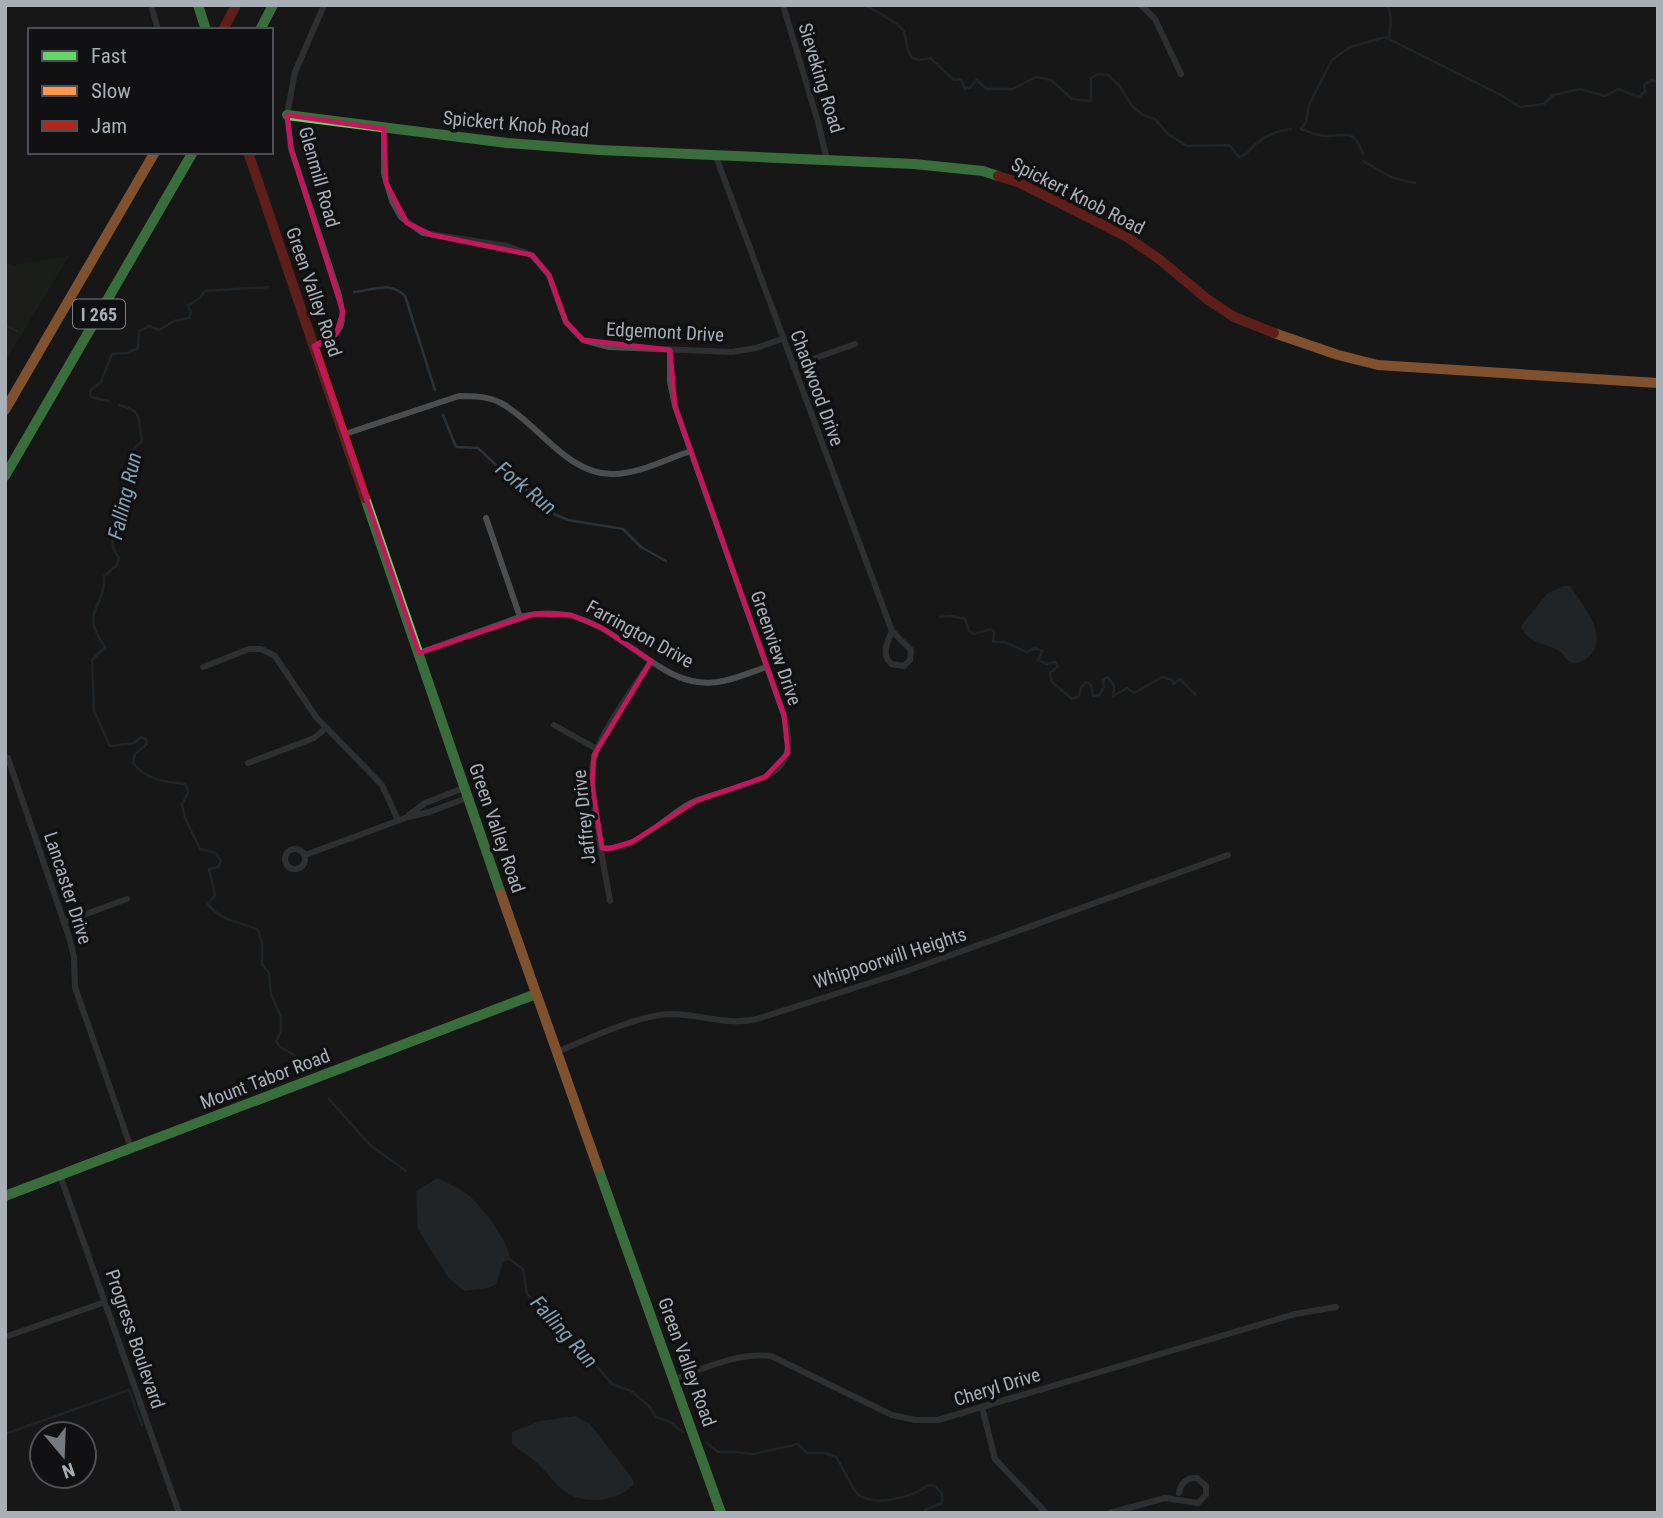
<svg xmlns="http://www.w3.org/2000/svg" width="1663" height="1518" font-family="'Roboto Condensed',sans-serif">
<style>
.green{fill:#1f251f}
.water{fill:#2b3338}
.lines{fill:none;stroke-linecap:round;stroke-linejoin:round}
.stream{stroke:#2b3338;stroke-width:2.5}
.street{stroke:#4b4d4f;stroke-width:6}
.fast{stroke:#63d668;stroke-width:10}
.slow{stroke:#ff974d;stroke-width:10}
.jam{stroke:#b3261e;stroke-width:10}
.marked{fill:none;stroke:#c2185b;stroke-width:5;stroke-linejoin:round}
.labels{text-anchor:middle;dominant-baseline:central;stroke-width:7;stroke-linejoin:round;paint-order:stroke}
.shield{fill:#111113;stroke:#7b8086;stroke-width:2}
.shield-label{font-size:18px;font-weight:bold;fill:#a9afb7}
.street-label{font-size:19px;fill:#a9afb7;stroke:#111113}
.water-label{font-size:21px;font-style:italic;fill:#82a0af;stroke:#111113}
</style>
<rect width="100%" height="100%" fill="#171717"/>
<path class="green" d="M69 256 5 361V262L14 265Z"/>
<g class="water">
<path d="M1564 586H1570C1582 604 1612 638 1587 658 1583 661 1578 664 1573 663 1566 661 1565 656 1561 652 1548 643 1527 644 1521 626L1548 593Z"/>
<path d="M438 1178C448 1183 459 1188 468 1195 482 1206 509 1242 510 1259L503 1263 496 1284 488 1288 464 1291 448 1277 418 1229 416 1191Z"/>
<path d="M575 1416 590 1424 632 1478 634 1484C619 1501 589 1505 569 1494 557 1488 548 1473 538 1464 530 1457 521 1450 512 1444V1432L540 1421Z"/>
</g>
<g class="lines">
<g class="stream">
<path d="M835 5H848"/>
<path d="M863 5C870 7 903 26 904 32 908 44 904 44 912 58L920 60 930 58 954 80 961 79 965 89 971 87 976 80 987 89H1013L1036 77 1051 80 1072 99 1091 101V78L1098 74 1108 75 1119 85 1132 106 1143 115 1155 119 1168 134 1187 146 1229 145 1239 157C1251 153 1249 149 1257 143 1267 135 1279 130 1291 129"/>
<path d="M1388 5 1391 19 1389 38"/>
<path d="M1363 154C1354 130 1350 135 1329 136 1319 137 1310 132 1301 129L1306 122 1309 105 1332 60 1350 47 1385 37 1501 95 1520 107 1544 104 1553 95 1580 89 1605 96 1618 89 1639 97 1645 91 1644 85 1652 80 1658 82"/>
<path d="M1363 161 1391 177 1415 183"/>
<path d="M318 291H322"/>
<path d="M354 292C374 290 390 281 405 296L435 390"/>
<path d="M5 325 17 331"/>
<path d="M108 401 91 397 90 391 101 382 112 354 127 353 138 348 139 331 149 326 159 330 174 321 189 318 191 313 188 305 200 298 205 291 268 287"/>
<path d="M119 405C145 412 137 418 142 441 131 451 128 454 134 468L126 488 129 495 124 504 119 506V521L112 530 113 548 119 558 116 566 104 576C106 610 78 609 105 647L92 660 94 711 110 746 134 743 141 737 146 739 147 744 135 754 133 763C146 780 165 782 186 784L188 793 182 804 185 818 200 849 216 853 221 861 218 867 209 869 215 895 208 904C223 923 238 920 258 930L262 943V964L269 973 271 994 281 1017V1032L276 1041 280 1047 296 1056"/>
<path d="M443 415 456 447 478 448 499 468 510 475 554 514 568 520 623 529 641 547 666 561"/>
<path d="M940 617 952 616 965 619 969 631 974 634 991 629 994 632 993 642H1005L1026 652 1035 648 1042 651 1038 660 1047 664 1055 662 1058 666 1050 673 1052 682 1072 699 1079 696 1081 687 1087 682 1091 685 1093 696 1099 695 1104 687 1103 680 1108 677 1114 686 1113 696 1127 688 1134 693 1162 677 1172 680 1174 684 1180 679 1196 695"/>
<path d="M329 1099 370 1145 406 1171"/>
<path d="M508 1258 523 1269 527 1294 576 1342 612 1384 631 1391 649 1406 656 1417 670 1422 683 1432"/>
<path d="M5 1434 129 1390 142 1425"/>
<path d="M707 1443 718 1452H735L754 1454 798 1444 807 1453H825L836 1457C842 1465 852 1490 859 1495 877 1507 913 1497 928 1485L935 1486 942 1494V1503L925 1510 926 1513"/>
</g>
<g class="street">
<path d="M151 5 158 30"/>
<path d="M783 5 818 122 827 160"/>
<path d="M1141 5 1155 19 1181 74"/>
<path d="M384 129V174L392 201 401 217 423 233 507 246 532 255 549 275 566 322 583 340 609 347 732 352 756 348 782 339"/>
<path d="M715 154 892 631"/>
<path d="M314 346C345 335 346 321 338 292L291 149 287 115 295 72 324 5"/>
<path d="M793 366 855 344"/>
<path d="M345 434 459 396C473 396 488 396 501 403 538 423 567 475 613 474 639 474 666 459 691 451"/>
<path d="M486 518 520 617"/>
<path d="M892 631 911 650 910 660 904 666 891 664C881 654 887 643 892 631Z"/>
<path d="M419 653 520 617C576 603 606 631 649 660 664 670 680 680 698 682 722 686 744 674 767 667"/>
<path d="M203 667 249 649H261L275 656 316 717 382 785 398 820"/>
<path d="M554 725 597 749"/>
<path d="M8 758 69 937 74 957 75 987 131 1148"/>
<path d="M248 763 314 738 326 728"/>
<path d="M409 815 425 803 464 788"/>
<path d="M602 848C635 853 664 817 691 803 714 792 766 784 780 766 793 751 788 732 784 715L675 406 670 382V350"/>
<circle cx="295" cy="859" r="10"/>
<path d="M305 855 408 817 429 812 467 798"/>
<path d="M610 901C605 869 586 785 594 758 601 731 635 686 651 661"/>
<path d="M64 922 127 899"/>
<path d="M557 1052C588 1039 638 1015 670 1014 701 1014 726 1026 757 1019L904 972 1228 855"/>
<path d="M60 1175 179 1513"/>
<path d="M5 1337 105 1302"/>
<path d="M675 1379C706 1368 737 1352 771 1356L892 1415 915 1420H938L1295 1314 1336 1307"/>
<path d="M982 1407 995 1459 1046 1513"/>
<path d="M1110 1513 1165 1498 1198 1503 1206 1495V1486L1197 1478C1186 1477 1181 1483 1179 1493"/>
</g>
<g class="fast">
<path d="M198 5 206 30"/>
<path d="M260 30 273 5"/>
<path d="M287 115 507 143 599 150 914 164 983 171 998 176"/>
<path d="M5 476 193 152"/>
<path d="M365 498 501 894"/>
<path d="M598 1168 721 1513"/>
<path d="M5 1196 536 994"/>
</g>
<g class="slow">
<path d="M1274 333 1338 355 1378 365 1658 383"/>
<path d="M5 410 155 152"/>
<path d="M501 894 598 1168"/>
</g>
<g class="jam">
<path d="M223 30 236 5"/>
<path d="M248 152 365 498"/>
<path d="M998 176 1020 183 1127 237 1159 259 1207 299 1234 317 1274 333"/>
</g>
</g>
<path d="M0 0H1663V1518H0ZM287 115 384 129 386 183 407 223 432 235 532 255 549 275 566 322 583 340 670 350 675 406 784 715 788 753 765 777 696 801 632 842 608 849 602 848 592 785 594 755 651 661 602 628 571 615 534 614 419 653 314 346 336 334 343 312 291 149Z" fill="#171717" fill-opacity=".55" fill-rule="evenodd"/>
<path class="marked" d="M287 115 384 129 386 183 407 223 432 235 532 255 549 275 566 322 583 340 670 350 675 406 784 715 788 753 765 777 696 801 632 842 608 849 602 848 592 785 594 755 651 661 602 628 571 615 534 614 419 653 314 346 336 334 343 312 291 149Z"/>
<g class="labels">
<rect class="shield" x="73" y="299.5" width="52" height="29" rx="5"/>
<g class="shield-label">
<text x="99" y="314">I 265</text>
</g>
<g class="street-label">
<text transform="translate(821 78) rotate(73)">Sieveking Road</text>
<text transform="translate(516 124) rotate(5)">Spickert Knob Road</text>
<text transform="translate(319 177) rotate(74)">Glenmill Road</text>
<text transform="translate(1078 196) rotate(27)">Spickert Knob Road</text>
<text transform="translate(314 292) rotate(71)">Green Valley Road</text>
<text transform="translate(665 332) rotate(3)">Edgemont Drive</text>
<text transform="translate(817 388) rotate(70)">Chadwood Drive</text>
<text transform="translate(640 634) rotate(29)">Farrington Drive</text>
<text transform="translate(776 648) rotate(71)">Greenview Drive</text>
<text transform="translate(584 817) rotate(-96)">Jaffrey Drive</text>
<text transform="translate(497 828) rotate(71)">Green Valley Road</text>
<text transform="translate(68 888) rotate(72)">Lancaster Drive</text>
<text transform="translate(890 958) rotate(-18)">Whippoorwill Heights</text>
<text transform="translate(265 1079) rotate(-21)">Mount Tabor Road</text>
<text transform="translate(135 1339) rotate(71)">Progress Boulevard</text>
<text transform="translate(687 1362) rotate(70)">Green Valley Road</text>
<text transform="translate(997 1387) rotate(-17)">Cheryl Drive</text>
</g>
<g class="water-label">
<text transform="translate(526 488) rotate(39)">Fork Run</text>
<text transform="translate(125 496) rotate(-77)">Falling Run</text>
<text transform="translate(564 1332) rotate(48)">Falling Run</text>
</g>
</g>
<rect width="1663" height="1518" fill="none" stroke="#a9afb7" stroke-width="14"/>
<rect x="28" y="28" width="245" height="126" fill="#111113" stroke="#4e5055" stroke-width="2"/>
<rect x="42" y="51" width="35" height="10" fill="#63d668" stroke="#4e5055" stroke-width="2"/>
<text x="91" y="63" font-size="21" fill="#a9afb7">Fast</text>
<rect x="42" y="86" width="35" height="10" fill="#ff974d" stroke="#4e5055" stroke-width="2"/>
<text x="91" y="98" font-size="21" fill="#a9afb7">Slow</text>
<rect x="42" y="121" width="35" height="10" fill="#b3261e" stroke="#4e5055" stroke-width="2"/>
<text x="91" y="133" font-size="21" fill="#a9afb7">Jam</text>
<g transform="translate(63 1455) rotate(161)"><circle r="33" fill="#111113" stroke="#4e5055" stroke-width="2"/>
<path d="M0-5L12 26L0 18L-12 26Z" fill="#767a7f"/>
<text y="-10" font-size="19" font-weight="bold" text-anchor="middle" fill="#a9afb7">N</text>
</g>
</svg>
